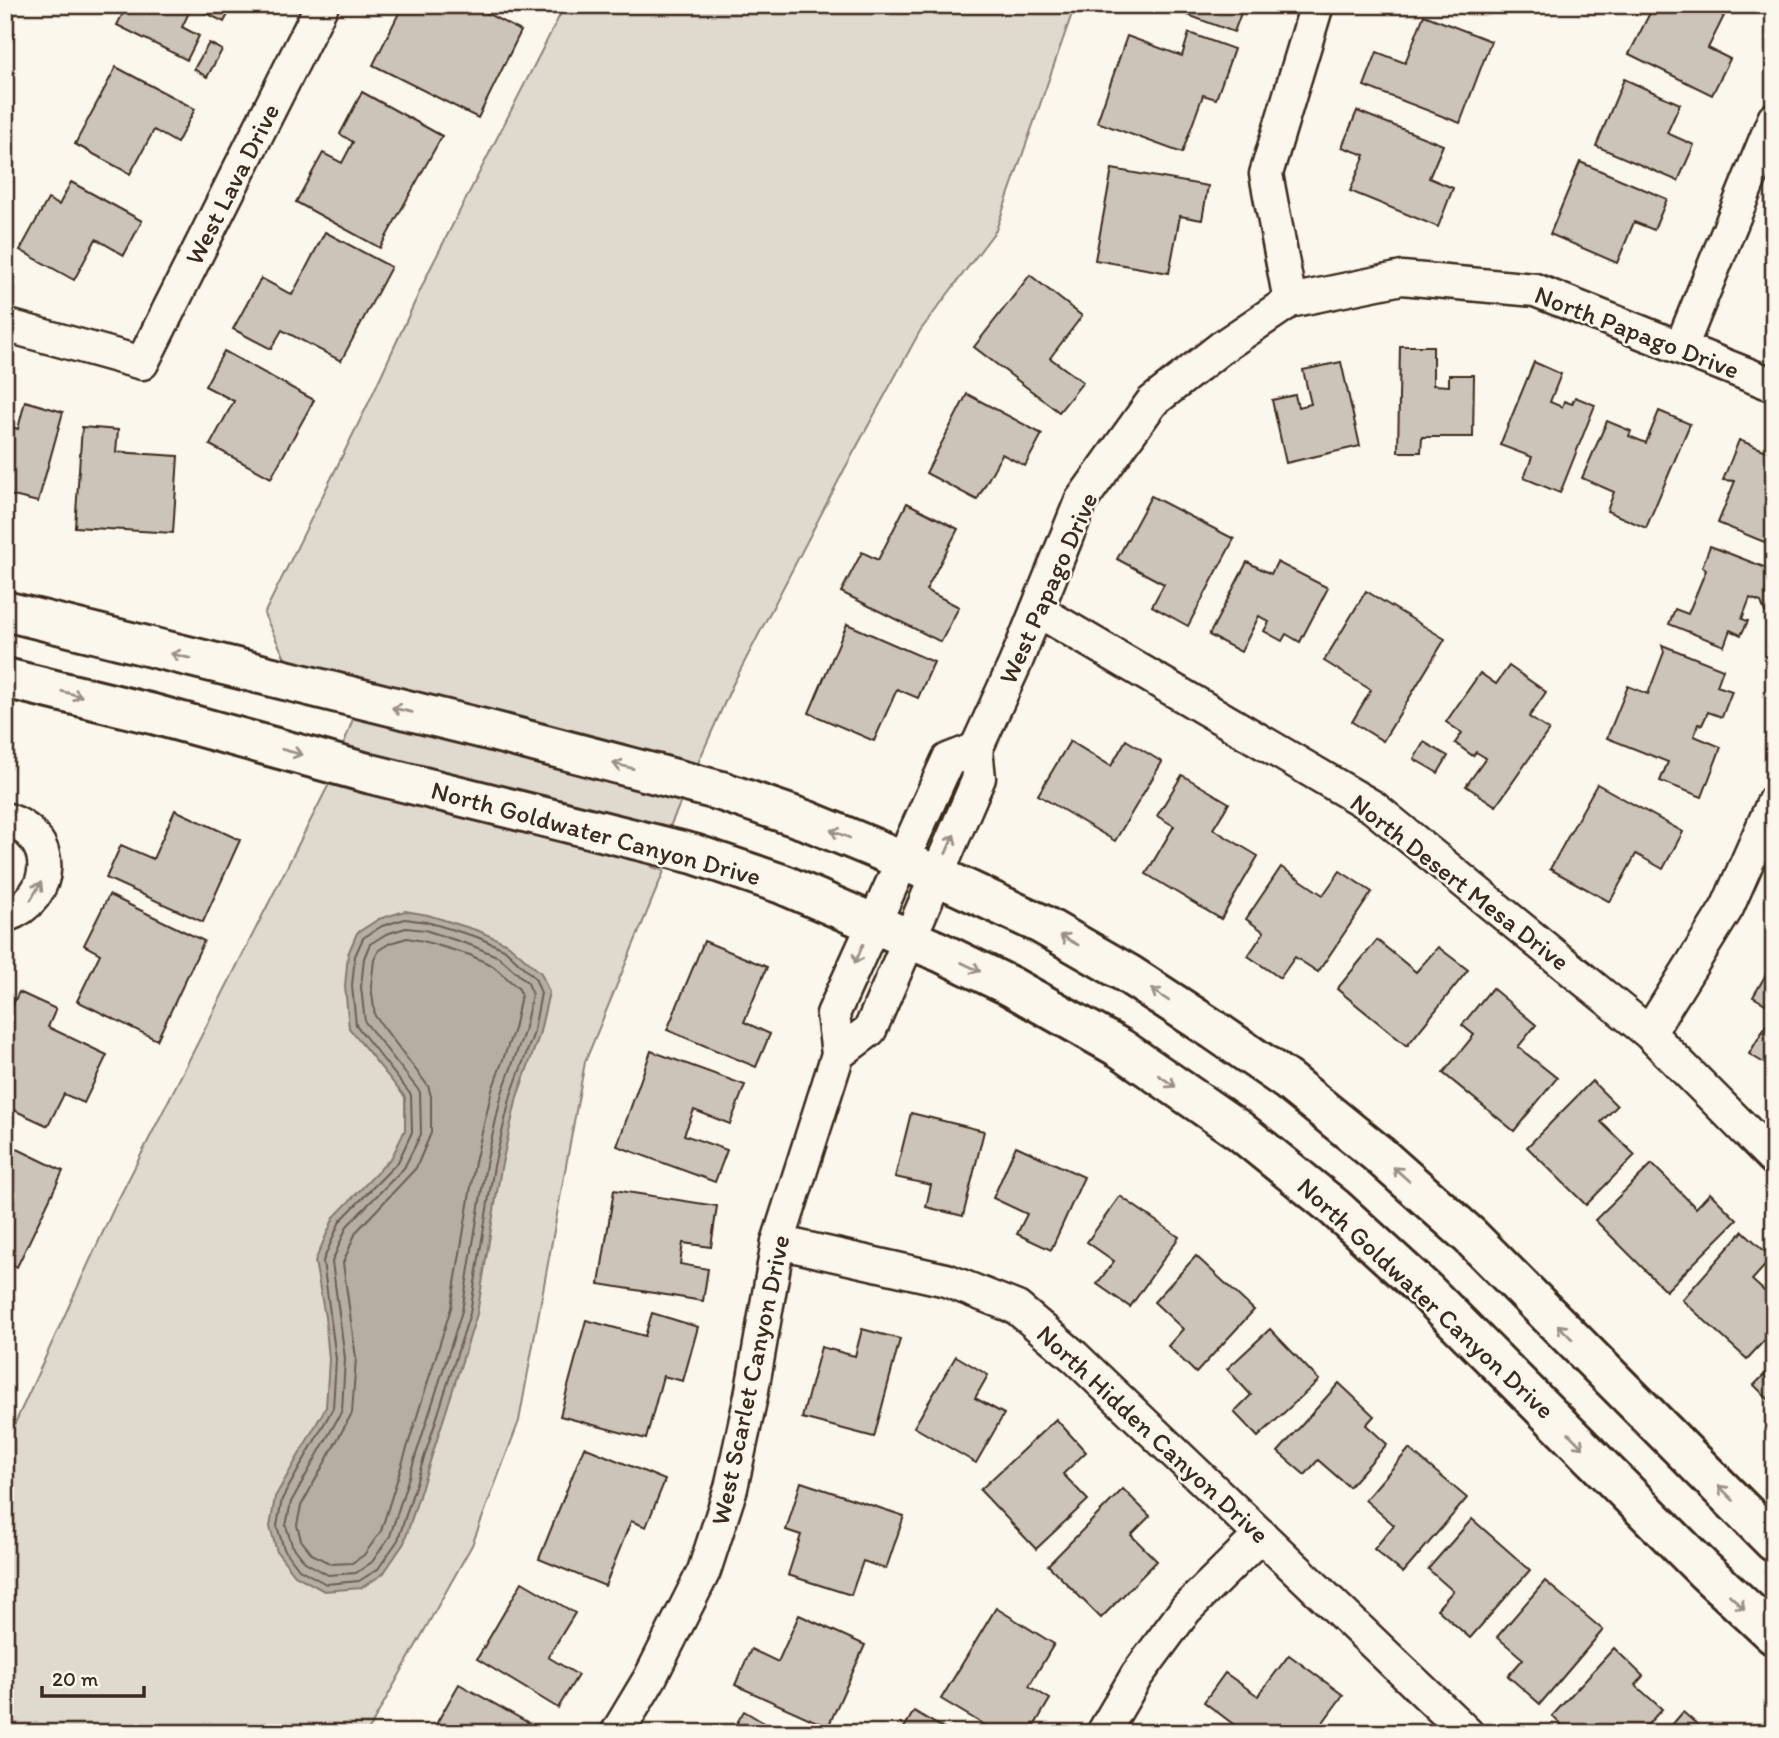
<svg xmlns="http://www.w3.org/2000/svg" width="1779" height="1738" font-family="Itim,sans-serif">
<style>
.green{fill:#dfd9ce;stroke:#8d8276;stroke-width:2}
.water{fill:#b6aea2;stroke:#85796d;stroke-width:2}
.lines{fill:none;stroke-linecap:round;stroke-linejoin:round}
.shore{stroke:#6c5f53;stroke-width:2}
.building{fill:#ccc4b9;stroke:#3b2a1e;stroke-width:2}
.street-casing{stroke:#3b2a1e;stroke-width:37}
.secondary-casing{stroke:#3b2a1e;stroke-width:44}
.street{stroke:#fbf7ec;stroke-width:32}
.secondary{stroke:#fbf7ec;stroke-width:38}
.oneway{stroke:#9b9085}
.labels{text-anchor:middle;dominant-baseline:central;stroke-width:5;stroke-linejoin:round;paint-order:stroke}
.street-label{font-size:26px;fill:#3b2a1e;stroke:#fbf7ec}
</style>
<rect width="100%" height="100%" fill="#fbf7ec"/>
<filter id="ink" filterUnits="userSpaceOnUse"><feTurbulence type="fractalNoise" baseFrequency=".0143" numOctaves="2"/><feDisplacementMap in="SourceGraphic" scale="14" xChannelSelector="R" yChannelSelector="G"/><feConvolveMatrix kernelMatrix="1 2 1 2 8 2 1 2 1" color-interpolation-filters="sRGB"/></filter>
<g filter="url(#ink)">
<path class="green" d="M565 5H1075L996 230 920 331 844 470 732 686 652 867 664 871 585 1062 519 1421 472 1545 367 1733H5V1445L114 1208 329 784 365 686 291 671 264 614 368 404 430 269Z"/>
<path class="water" d="M405 911 428 915 479 931 508 944 541 973 549 992 539 1036 517 1097 501 1168 477 1314 404 1543 383 1574 361 1588 324 1591 295 1575 277 1552 270 1527 275 1497 326 1407 329 1359 325 1317 315 1261 334 1217 392 1157 405 1130V1097L349 1028 345 986 348 954 357 933 379 919Z"/>
<g class="lines">
<g class="shore">
<path d="M405 919 427 922 477 937 504 949 535 978 541 993 533 1035 511 1095 494 1166 470 1313 398 1540 378 1569 359 1581 326 1584 299 1569 284 1549 277 1526 282 1499 333 1408 336 1359 323 1261 340 1221 398 1162 412 1132 411 1095 356 1025 352 986 355 956 363 938 382 926Z"/>
<path d="M406 928 425 930 473 946 499 957 528 983 532 994 524 1032 502 1093 486 1164 462 1311 390 1536 372 1562 356 1573 328 1575 305 1562 292 1545 286 1526 291 1502 342 1411 345 1358 332 1262 347 1226 404 1168 421 1134 420 1092 365 1022 361 987 364 958 370 944 386 934Z"/>
<path d="M407 938 423 941 470 955 493 966 519 989 521 995 514 1029 492 1090 475 1162 451 1308 381 1531 364 1555 352 1563 331 1564 312 1554 301 1540 297 1525 301 1506 352 1413 356 1358 343 1263 356 1232 416 1168 431 1133V1096L428 1086 375 1016 371 986 374 960 379 950 390 943Z"/>
</g>
</g>
<g class="building">
<path d="M127 5H233L224 22 192 6 182 27 199 36 187 60 117 25Z"/>
<path d="M403 5H471L521 31 478 118 373 65Z"/>
<path d="M1167 5H1244L1234 32 1166 7Z"/>
<path d="M1654 5H1703L1724 16 1708 48 1730 59 1712 95 1629 54Z"/>
<path d="M1424 15 1491 41 1460 123 1364 86 1377 52 1405 63Z"/>
<path d="M1189 33 1234 49 1216 99 1203 95 1182 153 1097 122 1127 36 1182 56Z"/>
<path d="M209 43 222 50 207 77 194 69Z"/>
<path d="M116 67 195 109 177 143 154 130 130 174 75 144Z"/>
<path d="M1624 79 1680 104 1667 133 1694 145 1678 181 1596 146Z"/>
<path d="M362 92 442 136 380 248 296 202 323 153 342 163 353 142 340 134Z"/>
<path d="M1357 111 1443 145 1429 178 1453 188 1438 227 1350 191 1365 155 1342 147Z"/>
<path d="M1580 162 1667 199 1654 230 1634 222 1617 263 1550 234Z"/>
<path d="M1112 169 1208 186 1202 220 1180 216 1169 273 1095 260Z"/>
<path d="M71 182 142 221 124 255 96 239 74 280 20 250 48 199 59 205Z"/>
<path d="M325 232 391 267 341 361 282 330 271 349 233 329 261 278 292 295Z"/>
<path d="M1030 275 1082 316 1050 358 1083 382 1059 412 974 347Z"/>
<path d="M1400 346H1433V385L1449 386V375H1474L1473 437H1422L1421 452H1398Z"/>
<path d="M224 351 314 400 271 478 210 445 234 401 205 386Z"/>
<path d="M1341 362 1360 446 1286 463 1272 400 1295 395 1298 407 1311 404 1303 370Z"/>
<path d="M1534 362 1561 374 1550 402 1562 407 1564 401 1572 404 1575 397 1595 405 1560 493 1524 478 1532 457 1500 445Z"/>
<path d="M967 394 1042 434 1025 466 1002 454 977 500 926 473Z"/>
<path d="M25 401 63 412 38 502 5 494V425L18 429Z"/>
<path d="M1659 411 1690 424 1646 528 1607 511 1614 492 1582 478 1607 421 1631 431 1629 436 1646 443Z"/>
<path d="M82 427 118 430 116 452 178 456 173 533 75 527Z"/>
<path d="M1739 440 1774 454V546L1718 523 1735 481 1723 480Z"/>
<path d="M1151 496 1234 539 1188 626 1152 606 1164 584 1117 559Z"/>
<path d="M907 503 958 529 926 590 959 607 941 642 841 592 862 552 878 560Z"/>
<path d="M1710 546 1774 571V615L1765 612 1761 602 1750 598 1742 619 1748 621 1741 635 1730 630 1724 646 1669 624 1675 609 1688 614 1706 570 1702 567Z"/>
<path d="M1247 562 1271 574 1277 562 1328 588 1300 642 1286 634 1282 641 1264 631 1269 622 1259 616 1241 652 1209 635Z"/>
<path d="M1366 591 1445 639 1383 741 1352 722 1371 690 1324 661Z"/>
<path d="M847 624 934 662 918 698 897 689 874 741 809 713Z"/>
<path d="M1662 645 1723 669 1717 686 1732 691 1722 717 1708 712 1702 725 1698 724 1694 736 1721 747 1702 797 1660 781 1668 762 1607 738 1628 686 1648 694 1664 652Z"/>
<path d="M1509 666 1546 692 1529 717 1549 730 1496 806 1466 786 1486 758 1476 752 1473 756 1455 743 1462 733 1446 722 1480 673 1496 684Z"/>
<path d="M1126 740 1162 762 1115 841 1038 795 1070 741 1111 766Z"/>
<path d="M1424 742 1448 756 1438 773 1414 759Z"/>
<path d="M1182 775 1229 803 1213 829 1258 856 1221 919 1146 874 1174 826 1157 816Z"/>
<path d="M1597 784 1683 832 1663 869 1636 854 1610 902 1550 869Z"/>
<path d="M175 810 240 840 203 922 106 878 121 845 153 859Z"/>
<path d="M1281 867 1323 895 1340 871 1372 892 1318 972 1295 957 1280 978 1248 956 1264 932 1246 919Z"/>
<path d="M109 895 204 941 157 1040 77 1001 100 954 84 945Z"/>
<path d="M1377 940 1416 972 1438 947 1468 970 1407 1046 1337 989Z"/>
<path d="M704 941 767 967 744 1022 770 1034 756 1067 667 1030Z"/>
<path d="M1772 964 1774 965V1009L1753 997Z"/>
<path d="M1492 988 1536 1025 1518 1047 1557 1078 1514 1131 1443 1073 1474 1035 1462 1025Z"/>
<path d="M19 992 56 1009 48 1027 107 1055 84 1103 64 1094 48 1126 5 1106V1067L12 1052 5 1049V1020Z"/>
<path d="M1774 1012V1069L1749 1054Z"/>
<path d="M651 1051 745 1085 730 1124 694 1110 684 1135 727 1150 715 1182 617 1146Z"/>
<path d="M1592 1081 1617 1106 1601 1122 1635 1155 1586 1205 1527 1147Z"/>
<path d="M911 1113 984 1131 963 1216 926 1207 931 1185 895 1177Z"/>
<path d="M5 1143 63 1171 17 1267 5 1261Z"/>
<path d="M1016 1146 1084 1177 1051 1250 1017 1234 1027 1214 993 1198Z"/>
<path d="M1652 1164 1696 1208 1710 1193 1737 1220 1666 1291 1595 1220Z"/>
<path d="M614 1190 717 1206 711 1247 683 1243 680 1264 708 1269 703 1301 599 1284Z"/>
<path d="M1120 1196 1179 1237 1130 1307 1097 1284 1114 1261 1087 1242Z"/>
<path d="M1743 1231 1772 1258 1752 1280 1774 1300V1330L1747 1359 1682 1300Z"/>
<path d="M1196 1256 1254 1310 1196 1373 1168 1346 1183 1329 1154 1302Z"/>
<path d="M652 1313 698 1327 683 1381 663 1376 646 1439 560 1416 586 1320 645 1336Z"/>
<path d="M862 1329 900 1339 874 1437 802 1418 821 1347 855 1356Z"/>
<path d="M1270 1329 1319 1380 1258 1437 1234 1412 1251 1395 1227 1369Z"/>
<path d="M956 1356 988 1375 975 1398 1004 1414 976 1463 914 1427Z"/>
<path d="M1774 1365V1405L1754 1385Z"/>
<path d="M1339 1383 1374 1416 1366 1425 1387 1444 1349 1487 1318 1460 1305 1475 1278 1452Z"/>
<path d="M1056 1419 1086 1452 1063 1474 1088 1500 1036 1549 980 1490Z"/>
<path d="M584 1447 665 1480 646 1527 631 1521 605 1586 539 1559Z"/>
<path d="M1409 1449 1467 1498 1403 1573 1374 1549 1394 1525 1365 1500Z"/>
<path d="M801 1482 904 1516 886 1569 863 1561 851 1595 788 1575 801 1535 786 1530Z"/>
<path d="M1123 1489 1150 1516 1131 1535 1157 1561 1101 1618 1048 1565Z"/>
<path d="M1472 1519 1530 1570 1470 1638 1437 1609 1453 1591 1428 1569Z"/>
<path d="M1545 1581 1603 1630 1540 1704 1508 1676 1523 1659 1497 1637Z"/>
<path d="M522 1582 575 1613 548 1657 578 1675 558 1708 477 1659Z"/>
<path d="M996 1608 1054 1644 1029 1686 1050 1699 1030 1733H998L941 1699Z"/>
<path d="M799 1615 865 1645 828 1727 735 1685 751 1649 778 1662Z"/>
<path d="M1614 1648 1643 1676 1635 1685 1662 1709 1640 1733H1570L1552 1716Z"/>
<path d="M1289 1655 1343 1695 1315 1733H1245L1204 1702 1225 1673 1258 1696Z"/>
<path d="M459 1684 543 1731 542 1733H431Z"/>
<path d="M744 1711 781 1733H731Z"/>
<path d="M914 1711 951 1733H901Z"/>
<path d="M1683 1712 1707 1733H1665Z"/>
</g>
<g class="lines">
<g class="street-casing">
<g id="street">
<path d="M1290 301 1266 174 1317 5"/>
<path d="M5 325 142 363 322 5"/>
<path d="M1681 347 1774 119"/>
<path d="M1037 610 1373 807 1649 1033 1774 1159"/>
<path d="M5 819C59 835 56 898 5 916"/>
<path d="M1649 1033 1727 908 1774 801"/>
<path d="M838 1054 870 1030 979 778 976 749 1015 664 1081 501 1152 402 1222 347 1290 301 1402 278 1535 290 1774 385"/>
<path d="M778 1242 946 1280 1017 1308 1075 1357 1467 1733"/>
<path d="M617 1733 650 1678 704 1571 731 1488 751 1396 778 1242 838 1054 833 1014 948 760 976 749"/>
<path d="M1103 1733 1137 1675 1186 1609 1261 1535"/>
</g>
</g>
<g class="secondary-casing">
<g id="secondary">
<path d="M5 611 492 731 721 791 808 821 903 860 1041 924 1128 974 1214 1030 1288 1081 1378 1154 1470 1236 1774 1542"/>
<path d="M5 678 153 714 371 774 694 854 782 884 940 952 1010 986 1120 1048 1240 1131 1334 1207 1426 1291 1705 1571 1774 1635"/>
</g>
</g>
<use href="#street" class="street"/>
<use href="#secondary" class="secondary"/>
</g>
<defs><path id="oneway-shaft" d="M-6 0H5M1.5-3L5.5 0L1.5 3" fill="none" stroke-width="1.6" stroke-linecap="round" stroke-linejoin="round" transform="scale(1.75)"/></defs>
<g class="oneway">
<use href="#oneway-shaft" transform="translate(181 656) rotate(-166)"/>
<use href="#oneway-shaft" transform="translate(72 694) rotate(14)"/>
<use href="#oneway-shaft" transform="translate(402 710) rotate(-167)"/>
<use href="#oneway-shaft" transform="translate(292 752) rotate(15)"/>
<use href="#oneway-shaft" transform="translate(623 766) rotate(-165)"/>
<use href="#oneway-shaft" transform="translate(840 834) rotate(-158)"/>
<use href="#oneway-shaft" transform="translate(950 844) rotate(-66)"/>
<use href="#oneway-shaft" transform="translate(36 891) rotate(-60)"/>
<use href="#oneway-shaft" transform="translate(1069 940) rotate(-151)"/>
<use href="#oneway-shaft" transform="translate(859 954) rotate(113)"/>
<use href="#oneway-shaft" transform="translate(971 967) rotate(26)"/>
<use href="#oneway-shaft" transform="translate(1160 995) rotate(-146)"/>
<use href="#oneway-shaft" transform="translate(1167 1081) rotate(34)"/>
<use href="#oneway-shaft" transform="translate(1401 1174) rotate(-138)"/>
<use href="#oneway-shaft" transform="translate(1565 1332) rotate(-135)"/>
<use href="#oneway-shaft" transform="translate(1576 1441) rotate(45)"/>
<use href="#oneway-shaft" transform="translate(1726 1493) rotate(-135)"/>
<use href="#oneway-shaft" transform="translate(1737 1602) rotate(44)"/>
</g>
</g>
<g class="labels">
<g class="street-label">
<text transform="translate(232 184) rotate(-63)">West Lava Drive</text>
<text transform="translate(1637 332) rotate(21)">North Papago Drive</text>
<text transform="translate(1048 588) rotate(-66)">West Papago Drive</text>
<text transform="translate(596 833) rotate(15)">North Goldwater Canyon Drive</text>
<text transform="translate(1460 882) rotate(38)">North Desert Mesa Drive</text>
<text transform="translate(1426 1298) rotate(43)">North Goldwater Canyon Drive</text>
<text transform="translate(750 1380) rotate(-78)">West Scarlet Canyon Drive</text>
<text transform="translate(1153 1434) rotate(43)">North Hidden Canyon Drive</text>
</g>
</g>
<rect width="1779" height="1738" fill="none" stroke="#fbf7ec" stroke-width="28"/>
<rect x="14" y="14" width="1751" height="1710" fill="none" stroke="#3b2a1e" stroke-width="2.5" filter="url(#ink)"/>
<path d="M42 1686v10h102v-10" fill="none" stroke="#3b2a1e" stroke-width="3.5"/>
<text x="52" y="1686" font-size="21" fill="#3b2a1e" stroke="#fbf7ec" stroke-width="5" paint-order="stroke">20 m</text>
</svg>
